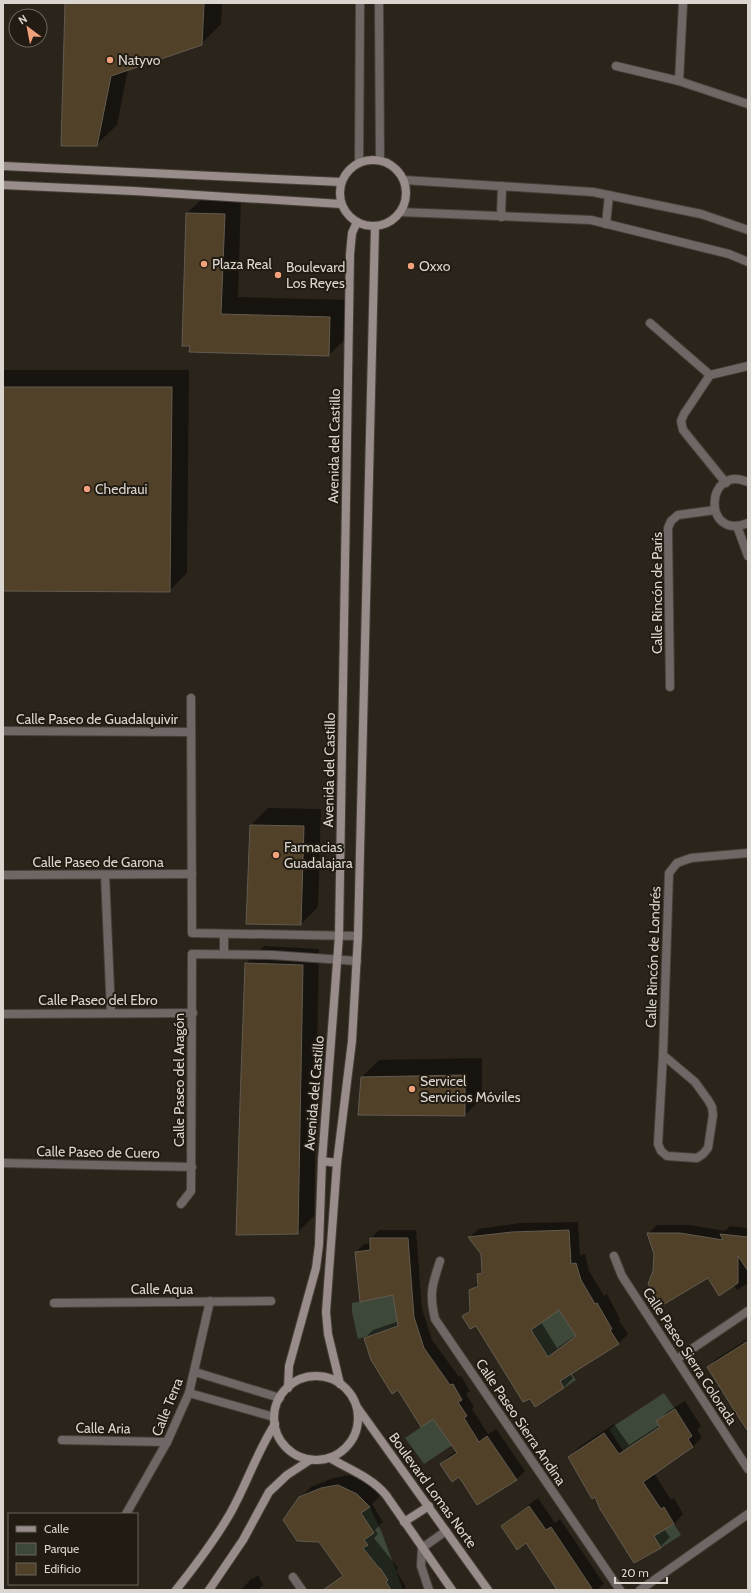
<svg xmlns="http://www.w3.org/2000/svg" width="751" height="1593" font-family="Cabin,sans-serif">
<style>
.green{fill:#3e4838}
.shadow{fill:#0007;fill-rule:evenodd}
.building{fill:#514128;stroke:#625b50;fill-rule:evenodd}
.lines{fill:none;stroke-linecap:round;stroke-linejoin:round}
.street-casing{stroke:#474038;stroke-width:10}
.secondary-casing{stroke:#474038;stroke-width:10}
.street{stroke:#6e6766;stroke-width:8}
.secondary{stroke:#988d8a;stroke-width:8}
.poi-dot{fill:#f1a17c;stroke:#211b11;stroke-width:1.5}
.labels{text-anchor:middle;dominant-baseline:central;stroke-width:4;stroke-linejoin:round;paint-order:stroke}
.poi-label{font-size:14px;fill:#dad5cf;stroke:#211b11;text-anchor:start}
.street-label{font-size:14px;fill:#dad5cf;stroke:#211b11}
</style>
<rect width="100%" height="100%" fill="#2b241b"/>
<g class="green">
<path d="M393 1295 398 1326 358 1339 352 1312V1303Z"/>
<path d="M507 1297 547 1318 562 1308 566 1320 576 1336 573 1355 581 1368 572 1374 576 1380 564 1388 555 1374 556 1352 540 1361 538 1358 545 1352 533 1332H531Z"/>
<path d="M664 1393 675 1409 656 1421 660 1427 643 1481 609 1429Z"/>
<path d="M433 1419 454 1444 424 1464 405 1438Z"/>
<path d="M370 1507 382 1533 403 1590H391L386 1582 388 1580 380 1568 373 1571 363 1548 368 1545 364 1540 361 1513Z"/>
<path d="M674 1524 681 1535 661 1548 652 1533 665 1525 667 1529Z"/>
</g>
<g class="shadow">
<path d="M66 3H222L221 24 201 44 128 69 117 125 96 145Z"/>
<path d="M205 196 241 197 238 297 347 300 346 338 329 355 183 345 187 213Z"/>
<path d="M3 370H189L187 573 170 590H3Z"/>
<path d="M268 808 321 809 318 907 301 924 251 825Z"/>
<path d="M264 946 319 949 314 1216 297 1233 246 963Z"/>
<path d="M482 1058V1098L465 1115 362 1077 379 1060Z"/>
<path d="M578 1222 580 1255 585 1254 589 1271 604 1296 607 1294 620 1319 619 1321 628 1334 619 1343 570 1374 573 1378 564 1387 536 1406 476 1324 463 1316 471 1308 470 1291 479 1282 478 1274 483 1269 482 1254 469 1238 478 1229 521 1223ZM560 1309 576 1335 557 1348 541 1322Z"/>
<path d="M657 1225H689L725 1231 730 1226 748 1228V1283L737 1290 734 1285 709 1277 654 1271 655 1254 648 1234Z"/>
<path d="M379 1230H416L422 1309 432 1340 459 1377 461 1376 470 1391 466 1394 474 1407 472 1409 488 1434 496 1429 525 1471 517 1479 477 1504 459 1476 441 1464 449 1456 457 1451 434 1417 365 1338 373 1330 399 1321 394 1294 356 1252 364 1244 371 1243V1238Z"/>
<path d="M748 1339V1435L741 1423 742 1422 708 1367 716 1359Z"/>
<path d="M685 1401 701 1426 697 1430 702 1437 693 1447 654 1473 671 1500 674 1498 683 1514 674 1524 664 1529 670 1537 660 1547 595 1496 569 1457 579 1447 614 1424 629 1445 660 1425 657 1422 667 1412Z"/>
<path d="M349 1475 368 1483 380 1496 372 1504 383 1522 375 1530 378 1534 374 1538 398 1568 396 1571 406 1587 403 1590H338L334 1584 343 1575 300 1498 311 1487 333 1478Z"/>
<path d="M538 1498 555 1523 560 1519 604 1584 597 1590H558L526 1542 502 1526 511 1518Z"/>
<path d="M258 1575 263 1585 259 1589 260 1590H241L252 1578 253 1579Z"/>
</g>
<g class="building">
<path d="M65 3H204L202 45 111 76 97 146H61Z"/>
<path d="M186 213 225 214 221 314 330 317 329 356 189 352 190 346H182Z"/>
<path d="M3 387H172L170 592 3 591Z"/>
<path d="M250 825 304 826 301 925 246 924Z"/>
<path d="M245 963 303 965 298 1234 236 1235 240 1103Z"/>
<path d="M465 1075V1116L358 1115 361 1077Z"/>
<path d="M569 1230 571 1264 576 1263 581 1280 595 1304 597 1303 612 1329 610 1330 619 1344 560 1381 564 1388 535 1407 530 1399 523 1402 476 1326 470 1329 462 1316 470 1311 469 1290 478 1286 477 1274 482 1273 481 1254 468 1237 512 1232ZM559 1310 576 1336 548 1357 531 1330Z"/>
<path d="M647 1233H680L723 1240 720 1234 748 1237V1271L738 1256V1283L719 1296 708 1278 661 1306 648 1284 653 1271 654 1254Z"/>
<path d="M370 1238H408L414 1317 424 1348 450 1385 453 1384 462 1400 458 1402 467 1416 464 1418 479 1442 487 1436 517 1480 477 1505 459 1477 452 1482 440 1464 457 1453 433 1419 421 1427 398 1390 392 1394 371 1360 364 1338 398 1326 393 1295 360 1302 355 1252 370 1250Z"/>
<path d="M748 1341V1432L707 1367Z"/>
<path d="M675 1409 692 1436 688 1439 693 1447 643 1482 661 1509 664 1507 674 1524 654 1536 661 1548 634 1563 600 1509 595 1497 592 1499 568 1457 604 1433 619 1454 660 1427 656 1421Z"/>
<path d="M338 1485 357 1494 370 1507 361 1513 374 1533 364 1540 368 1545 363 1548 379 1568H380L388 1580 386 1582 391 1590H323L343 1576 319 1542 297 1541 283 1520 299 1497 321 1488Z"/>
<path d="M529 1506 546 1530 551 1527 593 1590H557L526 1543 517 1550 501 1526Z"/>
</g>
<g class="lines">
<g class="street-casing">
<g id="street">
<path d="M379 3 380 160"/>
<path d="M616 66 679 81 748 104"/>
<path d="M679 81 683 3"/>
<path d="M359 163 360 3"/>
<path d="M404 180 593 192 701 214 748 230"/>
<path d="M400 212 591 220 729 254 748 262"/>
<path d="M501 217 502 186"/>
<path d="M606 224 609 195"/>
<path d="M650 323 710 375"/>
<path d="M748 482C705 463 702 542 748 523"/>
<path d="M726 483 683 430 681 421 684 414 710 375 748 366"/>
<path d="M737 526 748 556"/>
<path d="M670 687 668 528 671 521 678 515 715 510"/>
<path d="M191 698 192 933 358 936"/>
<path d="M3 731 190 732"/>
<path d="M3 875 192 874"/>
<path d="M105 875 111 1013"/>
<path d="M224 954V934"/>
<path d="M3 1014 193 1013"/>
<path d="M663 1055 695 1082 708 1100 712 1107 713 1115 708 1148 703 1154 697 1158 667 1156 661 1151 658 1144 663 1055 669 873 677 863 691 858 748 853"/>
<path d="M3 1163 192 1167"/>
<path d="M181 1204 191 1191 192 954 272 955 357 961"/>
<path d="M614 1256 622 1276 748 1469"/>
<path d="M440 1261C432 1285 429 1294 435 1319L620 1590"/>
<path d="M54 1303 271 1301"/>
<path d="M677 1359 748 1311"/>
<path d="M195 1372 280 1398"/>
<path d="M189 1393 274 1417"/>
<path d="M62 1440 167 1442"/>
<path d="M126 1514 167 1442 189 1393 210 1301"/>
<path d="M293 1577 302 1590"/>
<path d="M429 1590 421 1566 422 1548 446 1531"/>
<path d="M640 1590 748 1514"/>
</g>
</g>
<g class="secondary-casing">
<g id="secondary">
<circle cx="373" cy="193" r="33"/>
<path d="M3 166 341 182"/>
<path d="M3 185 134 191 341 204"/>
<path d="M322 1161 337 1163"/>
<circle cx="316" cy="1418" r="42"/>
<path d="M340 1384 328 1334 326 1312 337 1163 352 1041 358 936 375 226"/>
<path d="M288 1388 289 1366 316 1268 319 1245 322 1161 339 936 350 254 352 233 357 222"/>
<path d="M357 1407 488 1590"/>
<path d="M330 1458C350 1470 371 1477 386 1495L452 1590"/>
<path d="M404 1522 429 1506"/>
<path d="M176 1590C196 1565 215 1540 231 1512 247 1483 257 1452 275 1424"/>
<path d="M209 1590 243 1540 269 1492 287 1475 310 1460"/>
</g>
</g>
<use href="#street" class="street"/>
<use href="#secondary" class="secondary"/>
</g>
<g class="poi-dot">
<circle cx="110" cy="60" r="4"/>
<circle cx="204" cy="264" r="4"/>
<circle cx="411" cy="266" r="4"/>
<circle cx="278" cy="275" r="4"/>
<circle cx="87" cy="489" r="4"/>
<circle cx="276" cy="855" r="4"/>
<circle cx="412" cy="1089" r="4"/>
</g>
<g class="labels">
<g class="poi-label">
<text x="118" y="60">Natyvo</text>
<text x="212" y="264">Plaza Real</text>
<text x="419" y="266">Oxxo</text>
<text x="286" y="267">Boulevard<tspan x="286" dy="16">Los Reyes</tspan></text>
<text x="95" y="489">Chedraui</text>
<text x="284" y="847">Farmacias<tspan x="284" dy="16">Guadalajara</tspan></text>
<text x="420" y="1081">Servicel<tspan x="420" dy="16">Servicios Móviles</tspan></text>
</g>
<g class="street-label">
<text transform="translate(334 446) rotate(-89)">Avenida del Castillo</text>
<text transform="translate(657 593) rotate(-90)">Calle Rincón de París</text>
<text x="97" y="719">Calle Paseo de Guadalquivir</text>
<text transform="translate(329 770) rotate(-89)">Avenida del Castillo</text>
<text x="98" y="862">Calle Paseo de Garona</text>
<text transform="translate(653 957) rotate(-88)">Calle Rincón de Londrés</text>
<text x="98" y="1000">Calle Paseo del Ebro</text>
<text transform="translate(179 1080) rotate(-90)">Calle Paseo del Aragón</text>
<text transform="translate(314 1093) rotate(-85)">Avenida del Castillo</text>
<text transform="translate(98 1152) rotate(1)">Calle Paseo de Cuero</text>
<text x="162" y="1289">Calle Aqua</text>
<text transform="translate(690 1356) rotate(57)">Calle Paseo Sierra Colorada</text>
<text transform="translate(167 1407) rotate(-68)">Calle Terra</text>
<text transform="translate(521 1422) rotate(56)">Calle Paseo Sierra Andina</text>
<text transform="translate(103 1428) rotate(1)">Calle Aria</text>
<text transform="translate(433 1490) rotate(54)">Boulevard Lomas Norte</text>
</g>
</g>
<rect width="751" height="1593" fill="none" stroke="#dad5cf" stroke-width="8"/>
<rect x="8" y="1513" width="130" height="72" fill="#211b11" stroke="#6b655d"/>
<rect x="16" y="1526" width="20" height="6" fill="#988d8a" stroke="#6b655d"/>
<text x="44" y="1533" font-size="12" fill="#dad5cf">Calle</text>
<rect x="16" y="1543" width="20" height="12" fill="#3e4838" stroke="#6b655d"/>
<text x="44" y="1553" font-size="12" fill="#dad5cf">Parque</text>
<rect x="16" y="1563" width="20" height="12" fill="#514128" stroke="#6b655d"/>
<text x="44" y="1573" font-size="12" fill="#dad5cf">Edificio</text>
<g transform="translate(28 28) rotate(328)"><circle r="19" fill="#211b11" stroke="#6b655d"/>
<path d="M0-3L7 15L0 10L-7 15Z" fill="#f1a17c"/>
<text y="-6" font-size="11" font-weight="bold" text-anchor="middle" fill="#dad5cf">N</text>
</g>
<path d="M615 1577v6h52v-6" fill="none" stroke="#dad5cf" stroke-width="2"/>
<text x="621" y="1577" font-size="12" fill="#dad5cf" stroke="#211b11" stroke-width="3" paint-order="stroke">20 m</text>
</svg>
